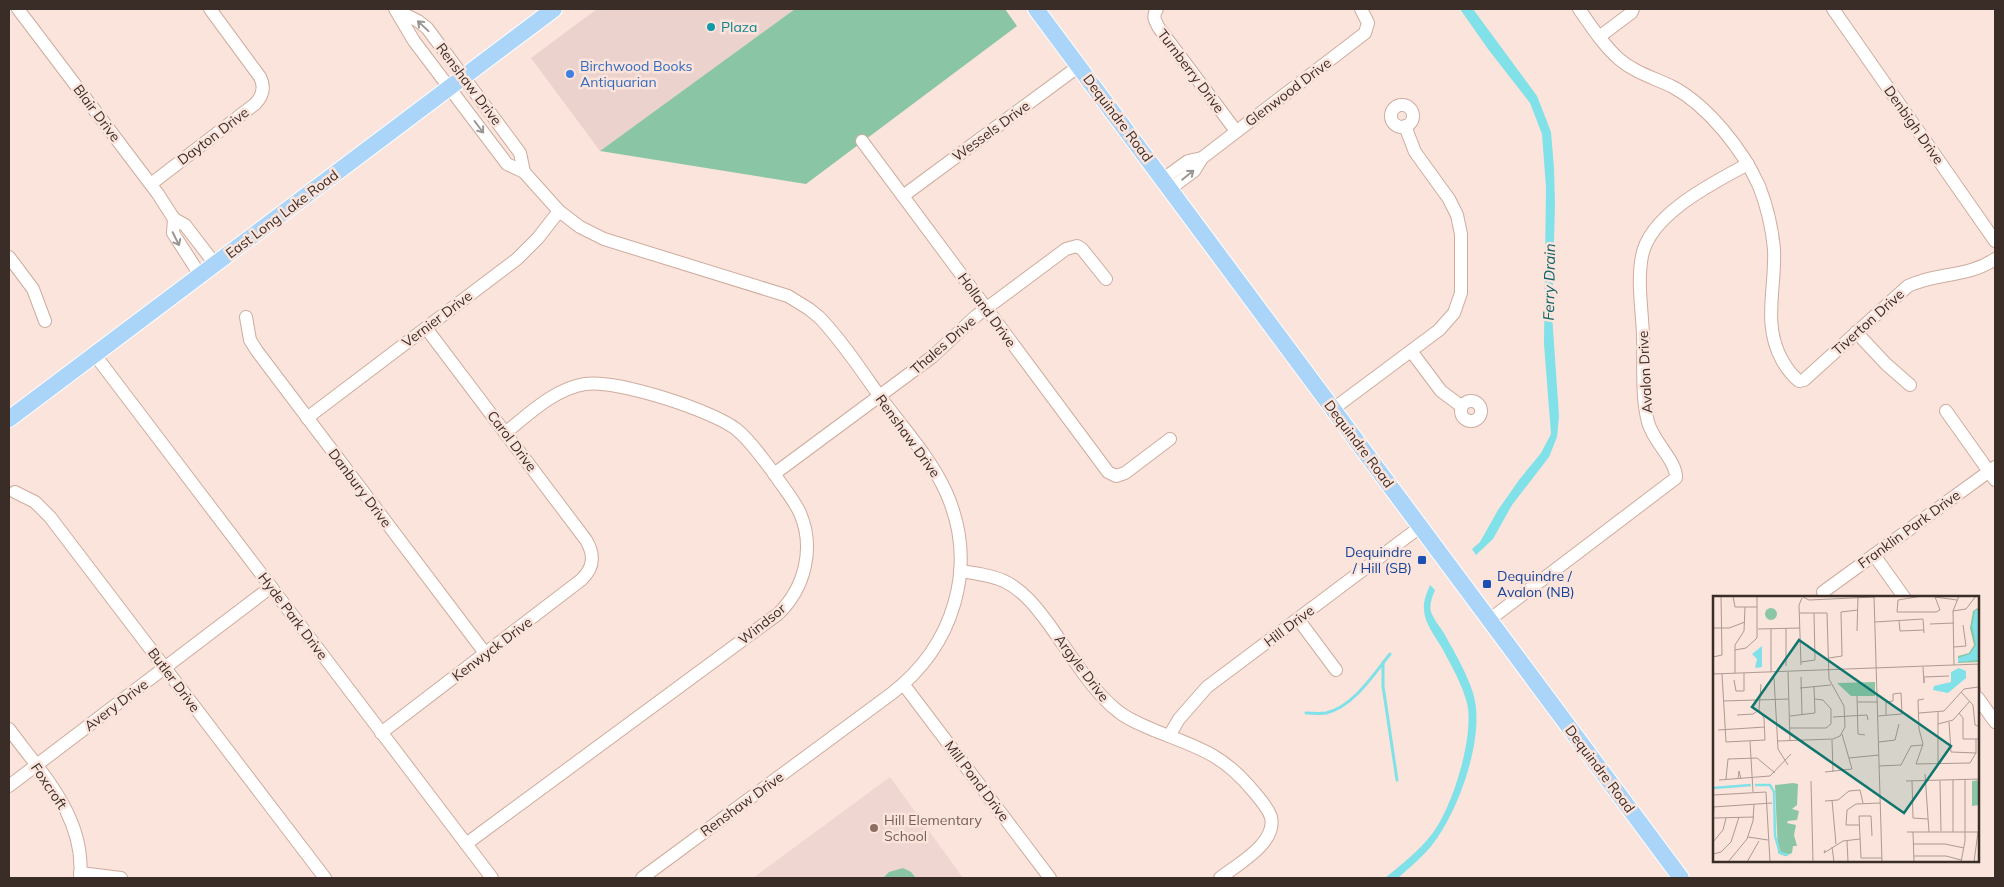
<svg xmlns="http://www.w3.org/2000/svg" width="2004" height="887" font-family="Mulish,sans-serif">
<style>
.commercial{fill:#ecd2cc}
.education{fill:#efd6d1}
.green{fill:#8ac6a5}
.water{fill:#80e1e8}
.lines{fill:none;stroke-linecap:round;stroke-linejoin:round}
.stream{stroke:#80e1e8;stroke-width:3}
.minor-casing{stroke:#cfac9e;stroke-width:14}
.major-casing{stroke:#fff;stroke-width:18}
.minor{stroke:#fff;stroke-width:12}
.major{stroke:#abd4f9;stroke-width:16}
.oneway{stroke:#9c9693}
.culture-dot{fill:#0f9aa8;stroke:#fae4db;stroke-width:2}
.shop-dot{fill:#3f7fe0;stroke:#fae4db;stroke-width:2}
.transit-dot{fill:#1a4fb4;stroke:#fae4db;stroke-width:2}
.education-dot{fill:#8d6e63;stroke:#fae4db;stroke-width:2}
.labels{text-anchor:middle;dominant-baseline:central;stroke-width:5;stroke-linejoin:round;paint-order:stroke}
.culture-label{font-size:14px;fill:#0d838f;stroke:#fae4db;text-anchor:start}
.shop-label{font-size:14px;fill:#366cbe;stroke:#fae4db;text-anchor:start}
.street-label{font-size:14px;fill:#3a2c27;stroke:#fae4db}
.transit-label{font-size:14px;fill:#164399;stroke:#fae4db;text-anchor:end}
.education-label{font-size:14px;fill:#785e54;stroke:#fae4db;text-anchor:start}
.water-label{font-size:15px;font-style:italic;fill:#0e6267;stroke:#fae4db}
.inset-river{fill:none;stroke:#80e1e8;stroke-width:2.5}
.inset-road{fill:none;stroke:#ad9a93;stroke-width:1}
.view{fill:#0f766e;fill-opacity:0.15;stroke:#0f766e;stroke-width:2.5}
.inset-edge{fill:none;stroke:#3a2c27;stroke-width:2.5}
</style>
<rect width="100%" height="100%" fill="#fae4db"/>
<path class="commercial" d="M597 9H795L600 151 531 58Z"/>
<path class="education" d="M890 777 963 878H753Z"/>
<g class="green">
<path d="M795 9H1005L1017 26 806 184 600 151Z"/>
<path d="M903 868 911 872 916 878H883L889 872Z"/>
</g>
<g class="water">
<path d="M1460 9H1473L1537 96 1551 132 1554 168 1555 204 1552 315 1559 416 1557 437 1549 457 1512 505 1493 539 1476 555 1472 549 1480 542 1498 510 1519 480 1541 453 1551 434 1544 344 1546 187 1542 134 1530 103 1488 49Z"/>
<path d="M1430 585 1435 590C1432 597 1429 605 1431 612 1434 620 1441 628 1445 635 1455 653 1467 674 1473 693 1486 734 1460 807 1435 841 1425 855 1410 867 1398 878H1385C1401 865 1419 851 1432 834 1452 809 1475 735 1467 703 1462 684 1451 665 1442 648 1435 636 1425 624 1424 610 1423 601 1427 593 1430 585Z"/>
</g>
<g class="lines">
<g class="stream">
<path d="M1383 662V686L1397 780"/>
<path d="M1306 713C1313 713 1319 714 1326 713 1353 707 1374 674 1390 654"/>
</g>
<g class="minor-casing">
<g id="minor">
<path d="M18 9 158 194 174 219"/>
<path d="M395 9 414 41 507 164 524 172 559 211 580 227 604 239 788 296 809 309 819 317C843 342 863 373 883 401 905 430 931 459 946 492 979 566 954 646 891 694L642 878"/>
<path d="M1157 9C1152 16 1155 21 1159 28L1236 131"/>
<path d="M1579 9C1591 26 1603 45 1619 59 1635 73 1655 78 1673 87 1708 106 1743 150 1759 186 1767 206 1772 228 1774 249 1776 288 1762 324 1782 360 1787 369 1791 375 1799 381L1804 380 1908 286C1937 272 1967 278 1995 259"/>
<path d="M1833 9 1995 241"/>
<path d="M396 10 418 21 427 28 520 153 524 172"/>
<path d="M1599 37 1631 13 1633 9"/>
<circle cx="1402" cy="116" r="11"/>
<path d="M862 141 1108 472 1116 476 1125 473 1170 439"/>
<path d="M1163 179 1188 161 1202 158"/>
<path d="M151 184 255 104C263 96 265 87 260 77L210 9"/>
<path d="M1170 189 1194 171 1202 158 1365 33 1368 23 1361 9"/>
<path d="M903 196 1079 66"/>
<path d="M9 257 33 289 45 321"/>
<path d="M200 275 173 233 174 219 185 225 215 264"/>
<path d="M246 317 250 340 257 351 485 653"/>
<path d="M1856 332 1886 364 1910 385"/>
<path d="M1411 351 1441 391 1461 406"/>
<path d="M95 355 492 878"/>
<circle cx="1471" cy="411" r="10"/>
<path d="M1333 409 1439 330 1454 313 1461 293V234L1457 215 1449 199 1415 152 1405 126"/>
<path d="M1946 411 1995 480"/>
<path d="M307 418 517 259 538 238 559 211"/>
<path d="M774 474 932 357 976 316 1066 249 1077 246 1082 249 1106 279"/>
<path d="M15 492 35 502 50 517 325 878"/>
<path d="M1874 555 1904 597"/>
<path d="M960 571C975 573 990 575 1004 581 1023 590 1036 607 1048 623 1067 649 1093 693 1119 712 1130 721 1143 725 1156 731 1199 748 1223 754 1254 792 1260 799 1268 808 1271 817 1277 843 1238 864 1220 878"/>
<path d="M1823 592 1995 467"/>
<path d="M1298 619 1336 670"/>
<path d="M1489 620 1676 478C1677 461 1653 442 1648 422 1641 396 1644 362 1643 335 1642 310 1637 281 1642 256 1650 214 1713 183 1748 164"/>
<path d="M904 685 1050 878"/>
<path d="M1978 698 1995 722"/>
<path d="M9 729C42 774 86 818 80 878"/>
<path d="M381 733 581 580C594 568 595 555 586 540L426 328"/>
<path d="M1169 736 1179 719 1207 687 1420 527"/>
<path d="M9 786 271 587"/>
<path d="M466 844 778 614C805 588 815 548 800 513 793 498 782 486 773 472 761 457 751 441 736 429 711 410 616 379 585 384 554 389 529 414 505 433"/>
<path d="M80 873 121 878"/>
</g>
</g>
<g class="major-casing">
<g id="major">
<path d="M1036 9 1681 878"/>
<path d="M9 419 554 9"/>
</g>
</g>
<use href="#minor" class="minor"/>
<use href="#major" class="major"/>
</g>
<defs><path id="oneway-shaft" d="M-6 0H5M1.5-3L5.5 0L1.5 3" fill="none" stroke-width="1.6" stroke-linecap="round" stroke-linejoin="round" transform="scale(1.25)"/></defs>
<g class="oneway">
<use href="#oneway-shaft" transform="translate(423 26) rotate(-137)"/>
<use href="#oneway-shaft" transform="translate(479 127) rotate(53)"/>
<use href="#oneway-shaft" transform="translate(1188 175) rotate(-39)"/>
<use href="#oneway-shaft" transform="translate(176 239) rotate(64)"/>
</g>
<circle class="culture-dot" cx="711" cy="27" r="5"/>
<circle class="shop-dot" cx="570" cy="74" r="5"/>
<g class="transit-dot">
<rect x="1417" y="555" width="10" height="10" rx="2.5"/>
<rect x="1482" y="579" width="10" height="10" rx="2.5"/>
</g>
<circle class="education-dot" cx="874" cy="828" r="5"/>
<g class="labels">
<g class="culture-label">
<text x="721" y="27">Plaza</text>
</g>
<g class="shop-label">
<text x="580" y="66">Birchwood Books<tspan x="580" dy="16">Antiquarian</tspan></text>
</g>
<g class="street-label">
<text transform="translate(1191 71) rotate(53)">Turnberry Drive</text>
<text transform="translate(469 84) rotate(53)">Renshaw Drive</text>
<text transform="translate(1288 92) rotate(-37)">Glenwood Drive</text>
<text transform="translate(97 113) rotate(53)">Blair Drive</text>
<text transform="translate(1118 118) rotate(53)">Dequindre Road</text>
<text transform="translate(1914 125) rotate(55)">Denbigh Drive</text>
<text transform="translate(991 131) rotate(-36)">Wessels Drive</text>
<text transform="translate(213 136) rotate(-37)">Dayton Drive</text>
<text transform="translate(282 214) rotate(-37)">East Long Lake Road</text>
<text transform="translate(987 310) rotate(54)">Holland Drive</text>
<text transform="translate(437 319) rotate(-37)">Vernier Drive</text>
<text transform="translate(1868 322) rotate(-42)">Tiverton Drive</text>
<text transform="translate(943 345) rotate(-41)">Thales Drive</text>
<text transform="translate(1645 372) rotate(-93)">Avalon Drive</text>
<text transform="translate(908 436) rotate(54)">Renshaw Drive</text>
<text transform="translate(512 441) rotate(53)">Carol Drive</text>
<text transform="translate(1359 444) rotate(53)">Dequindre Road</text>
<text transform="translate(360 488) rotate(53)">Danbury Drive</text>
<text transform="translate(1909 529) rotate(-36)">Franklin Park Drive</text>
<text transform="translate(293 616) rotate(53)">Hyde Park Drive</text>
<text transform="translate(762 624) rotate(-39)">Windsor</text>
<text transform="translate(1289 626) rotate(-37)">Hill Drive</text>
<text transform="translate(492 649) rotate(-37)">Kenwyck Drive</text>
<text transform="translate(1082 668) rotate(53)">Argyle Drive</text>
<text transform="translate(174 680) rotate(53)">Butler Drive</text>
<text transform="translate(116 705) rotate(-37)">Avery Drive</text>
<text transform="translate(1600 769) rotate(53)">Dequindre Road</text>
<text transform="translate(977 781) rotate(53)">Mill Pond Drive</text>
<text transform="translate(49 786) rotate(56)">Foxcroft</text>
<text transform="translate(742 804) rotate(-36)">Renshaw Drive</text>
</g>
<g class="transit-label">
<text x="1412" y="552">Dequindre<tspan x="1412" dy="16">/ Hill (SB)</tspan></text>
<text x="1497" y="576" text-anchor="start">Dequindre /<tspan x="1497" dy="16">Avalon (NB)</tspan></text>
</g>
<g class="education-label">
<text x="884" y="820">Hill Elementary<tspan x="884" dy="16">School</tspan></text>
</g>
<g class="water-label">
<text transform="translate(1549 282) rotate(-89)">Ferry Drain</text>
</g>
</g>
<g transform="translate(1713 596)">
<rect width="266" height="266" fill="#fae4db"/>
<path d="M266 11V66L245 67V60L256 57 261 49 257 32 260 15ZM52 18a6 6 0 1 1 12 0a6 6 0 1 1-12 0ZM162 86V100H138L124 87ZM266 184V209L259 210V185ZM80 187 85 188 84 209 79 213 86 215 84 224 75 225 74 227 83 229 81 239 84 250H80L79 257 72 260 65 257 62 189Z" fill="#8ac6a5"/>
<path d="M266 13V64L245 66V62L257 58 263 49 259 30 262 15ZM49 50V71L42 72 44 63 39 58ZM246 72 253 75V82L235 97 220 94 221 90 238 86V76Z" fill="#80e1e8"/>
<path class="inset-river" d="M42 189H57L61 196 62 240 67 257 75 259M0 192 38 189"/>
<path class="inset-road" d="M20 0 22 11H44M88 0 96 4 161 1M161 0 169 266M209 0 185 4 184 16H223M222 1 244 4M222 1 227 14 223 16M240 15 253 13 263 0M186 25 187 35 211 34M162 26 210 23 211 37M217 28 241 27M0 32H16L32 26M73 32V70M45 33 87 32M58 33V76M144 35 145 1M241 51 253 50 250 29M22 54 33 52 44 42V0M0 61 9 59 8 0M116 62 129 60 128 16 145 14M88 66 102 64 101 17M265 68 267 95M88 69 86 9 89 2M241 69 240 15 246 0M210 71 211 87V82M75 76 77 145M22 77V49L31 35 32 11M0 78 267 68M9 78 13 146 52 144 51 122 46 114M88 81 89 119M211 81 236 80M61 82 65 153 75 169M21 84 23 95H31V77M87 92 118 89M248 96 260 109 262 129 267 131M144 100 145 138 152 139M211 103 205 104 206 133 210 148 203 168 257 167 263 157V143M10 105 76 103M144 106H165M225 116V169M206 117 231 115 251 93 265 91M246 117 250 122V143H267M24 119 40 118 46 114 48 88M77 120 102 117 101 91M165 120 189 118 188 97 180 98V105L173 106V119M120 121 154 119 155 124M236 126 238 156 263 157M225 128 240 124 257 105M77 132H113L118 128V113L110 104 102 103M5 134 52 131M119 144 120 176M37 145 40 196M65 145 120 143 127 140 132 131 131 110 116 83 114 17H86M166 146 182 144 186 128M136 162 166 159M166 170 188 169 198 150 210 149M112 176 139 173 129 138M212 178 216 236M13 183 15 163 44 162 62 177M25 183 26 175 28 183M6 184 57 180 78 158M240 184V236M98 185 100 266M193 185 267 183M199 185 200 222 215 223M227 185 228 235M0 199 53 196 57 266M119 204 123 248M112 205 125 204 136 195 147 194 150 207M0 211 59 207M1 222 41 221M0 226 1 211M146 229H133L134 214 143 208 167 207M194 236H267M200 236 201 266M159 240 158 220H146L148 262H169M35 241 55 244M134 244 135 266M0 246 10 234 13 222M200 248H232L251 252M119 251 121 266M112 254 111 257 130 245 147 243M0 258 8 256 18 246 26 221M201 260H233L248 264M15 266 34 243 40 225 41 208M34 266 46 245M248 266 252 245V183M261 266 265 236"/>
<path class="view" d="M86 44 238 150 191 217 39 111Z"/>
<rect width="266" height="266" class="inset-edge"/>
</g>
<rect width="2004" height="887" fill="none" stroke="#3a2c27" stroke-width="20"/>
</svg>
